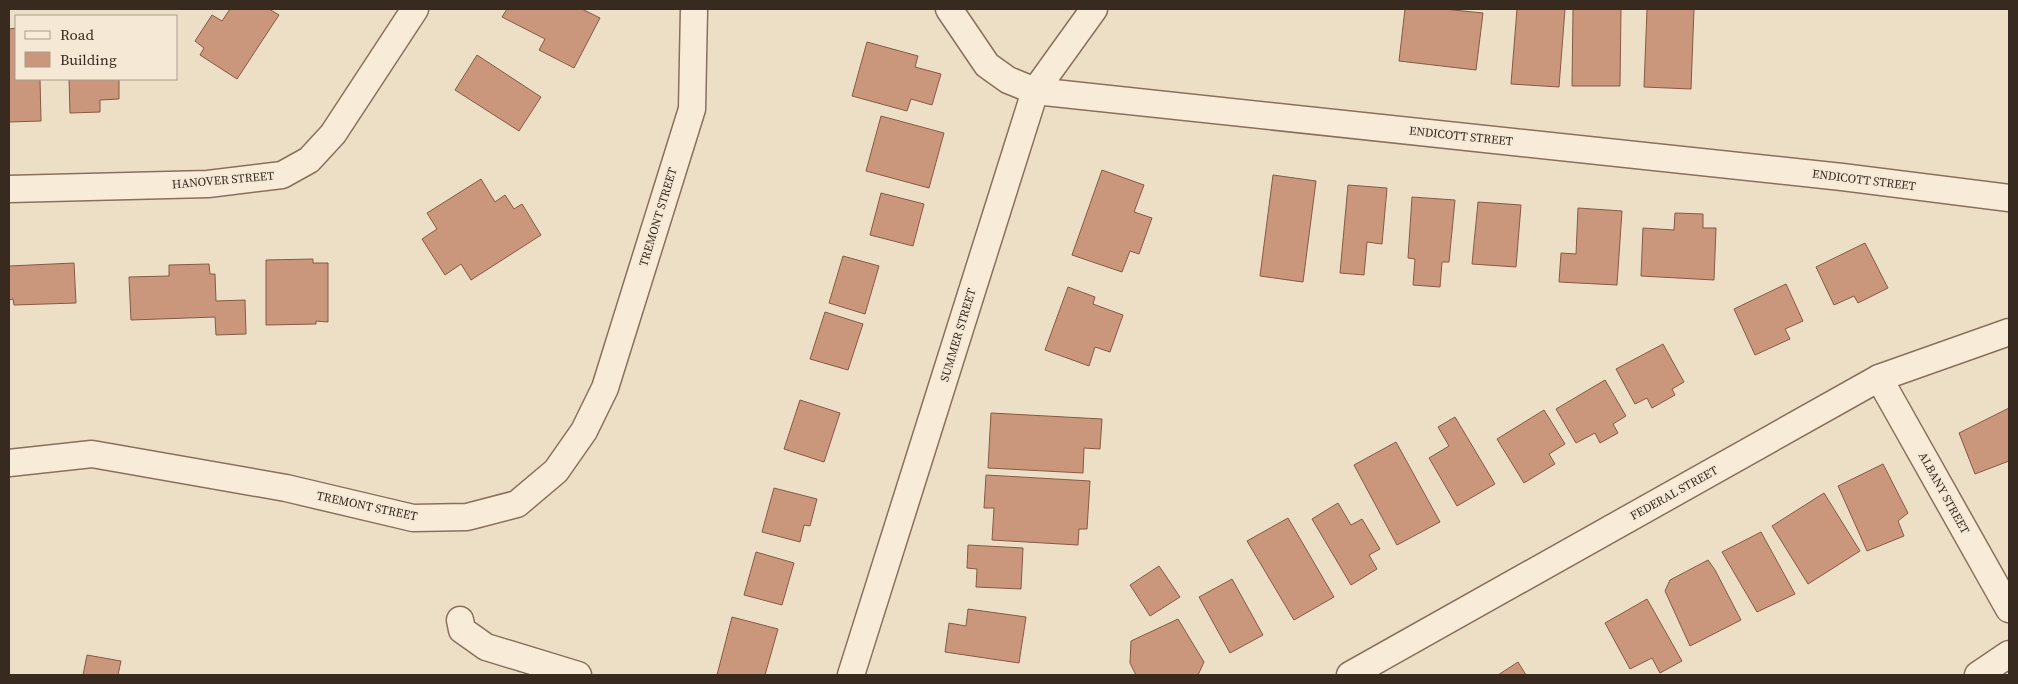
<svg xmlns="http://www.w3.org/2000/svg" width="2018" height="684" font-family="'Source Serif 4',serif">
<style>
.building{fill:#ca977d;stroke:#865943}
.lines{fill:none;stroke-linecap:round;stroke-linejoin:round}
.street-casing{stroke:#88705c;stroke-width:29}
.street{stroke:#f8ecd9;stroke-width:26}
.labels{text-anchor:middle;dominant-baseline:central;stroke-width:4;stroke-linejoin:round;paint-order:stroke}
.street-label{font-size:12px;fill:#382a1f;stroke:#f5e9d5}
</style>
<rect width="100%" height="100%" fill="#eddfc6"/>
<g class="building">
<path d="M230 9H269L279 15 237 79 200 55 204 48 195 41 212 15 222 21Z"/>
<path d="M507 9H582L600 18 574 68 539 50 545 39 502 17Z"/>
<path d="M1405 9H1443L1483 13 1476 70 1399 61Z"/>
<path d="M1517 9H1565L1559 87 1511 84Z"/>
<path d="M1573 9H1621L1620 86H1572Z"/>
<path d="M1647 9H1694L1691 89 1644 87Z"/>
<path d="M16 28V79H40L41 121 9 122V29Z"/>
<path d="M867 42 918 56 915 67 941 74 932 105 911 99 907 111 852 96Z"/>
<path d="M477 55 541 97 519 131 455 90Z"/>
<path d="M69 79H119V99L100 100V112L70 113Z"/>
<path d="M881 116 944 133 929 188 866 171Z"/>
<path d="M1102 170 1144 185 1134 212 1152 218 1139 254 1130 251 1122 272 1072 255Z"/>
<path d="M1273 175 1316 181 1303 282 1260 276Z"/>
<path d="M481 179 495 202 505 195 514 209 522 204 541 235 471 280 461 264 445 275 422 239 437 229 427 213Z"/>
<path d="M1348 185 1387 188 1382 244 1367 242 1364 275 1340 273Z"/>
<path d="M881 193 924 204 913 246 870 235Z"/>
<path d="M1412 197 1455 200 1449 262H1442L1440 287 1413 285 1415 259 1408 258Z"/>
<path d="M1478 202 1521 205 1516 267 1472 264Z"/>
<path d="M1578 208 1622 211 1617 285 1559 282 1561 253 1576 254Z"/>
<path d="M1675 213 1703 214V228H1716L1714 280 1641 276 1643 228 1674 230Z"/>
<path d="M1865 243 1888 288 1858 303 1854 296 1834 305 1816 267Z"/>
<path d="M843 256 879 266 865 314 829 303Z"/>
<path d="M313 259V263H328V322L316 321V324L266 325V260Z"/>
<path d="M74 263 76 303 14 305 13 299 9 300V266Z"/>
<path d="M209 264 210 274H215L216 301 245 300 246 334 216 335 215 317 131 320 129 277 169 276V265Z"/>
<path d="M1786 284 1803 321 1785 329 1790 339 1755 355 1734 309Z"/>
<path d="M1068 287 1095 297 1093 304 1123 315 1110 352 1095 347 1089 366 1045 350Z"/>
<path d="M825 312 863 324 848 370 810 359Z"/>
<path d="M1663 344 1684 382 1672 389 1675 395 1652 408 1647 398 1635 404 1616 369Z"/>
<path d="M1605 380 1626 416 1613 424 1618 433 1600 443 1595 433 1576 443 1556 409Z"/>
<path d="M800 400 840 413 824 462 784 449Z"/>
<path d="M2009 408V461L1975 474 1959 433Z"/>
<path d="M1544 410 1565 444 1549 454 1555 464 1524 483 1497 439Z"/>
<path d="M991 413 1102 419 1100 449 1084 448 1083 473 988 468Z"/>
<path d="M1455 417 1495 484 1457 506 1429 458 1449 446 1438 427Z"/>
<path d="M1396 442 1440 522 1397 545 1354 465Z"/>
<path d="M1883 464 1908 513 1898 521 1904 536 1867 551 1838 486Z"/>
<path d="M986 475 1090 481 1087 529H1079L1078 545 992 540 994 508H984Z"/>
<path d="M774 488 817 499 810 526 804 525 800 542 762 532Z"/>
<path d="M1824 493 1860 551 1808 584 1772 526Z"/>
<path d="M1338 503 1351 525 1362 519 1380 549 1369 555 1377 569 1351 585 1312 519Z"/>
<path d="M1288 518 1334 597 1294 620 1247 541Z"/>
<path d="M1761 532 1795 594 1757 612 1722 552Z"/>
<path d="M968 545 1023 548 1021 589 976 587 977 569 967 568Z"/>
<path d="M756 552 794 563 782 605 744 595Z"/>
<path d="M1708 560 1715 570 1741 620 1690 646 1665 591 1670 580Z"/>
<path d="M1159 566 1180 597 1150 616 1130 585Z"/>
<path d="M1232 579 1263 635 1230 653 1199 597Z"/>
<path d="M1647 599 1682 661 1660 673 1652 658 1630 669 1605 623Z"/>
<path d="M968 609 1026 617 1019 663 945 652 949 623 966 626Z"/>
<path d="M732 617 778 629 765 675H717Z"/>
<path d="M1178 619 1204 662 1198 675H1136L1130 663 1131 641Z"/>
<path d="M87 655 121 661 118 675H83Z"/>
<path d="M1518 662 1526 675H1498Z"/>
</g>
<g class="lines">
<g class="street-casing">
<g id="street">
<path d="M949 9 987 65 1008 80 1035 91 1842 177 2009 198"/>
<path d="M9 189 208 184 282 175 309 160 333 134 415 9"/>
<path d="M1879 378 2009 609"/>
<path d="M9 463 92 454 286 488 413 518 467 517 517 504 556 471 584 431 605 388 692 109 694 9"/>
<path d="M460 620 462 630 486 647 578 675"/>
<path d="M851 675 1035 91 1094 9"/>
<path d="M1350 675 1879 378 2009 332"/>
<path d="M1978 675 2009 654"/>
</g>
</g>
<use href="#street" class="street"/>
</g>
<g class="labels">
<g class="street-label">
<text transform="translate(1461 136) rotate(6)">ENDICOTT STREET</text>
<text transform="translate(223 180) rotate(-5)">HANOVER STREET</text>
<text transform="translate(1864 180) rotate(7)">ENDICOTT STREET</text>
<text transform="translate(658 217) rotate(-73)">TREMONT STREET</text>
<text transform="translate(958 335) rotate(-73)">SUMMER STREET</text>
<text transform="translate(1674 493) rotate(-29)">FEDERAL STREET</text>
<text transform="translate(1944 493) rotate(61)">ALBANY STREET</text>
<text transform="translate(367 506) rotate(12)">TREMONT STREET</text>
</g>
</g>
<rect width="2018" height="684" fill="none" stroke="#382a1f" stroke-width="20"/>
<rect x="15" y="15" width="162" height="65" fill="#f5e9d5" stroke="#a99d8c"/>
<rect x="25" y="31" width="25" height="8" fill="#f8ecd9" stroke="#a99d8c"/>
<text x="60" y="40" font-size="15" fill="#382a1f">Road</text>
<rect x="25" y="52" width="25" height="15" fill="#ca977d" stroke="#a99d8c"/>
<text x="60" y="65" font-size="15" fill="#382a1f">Building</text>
</svg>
